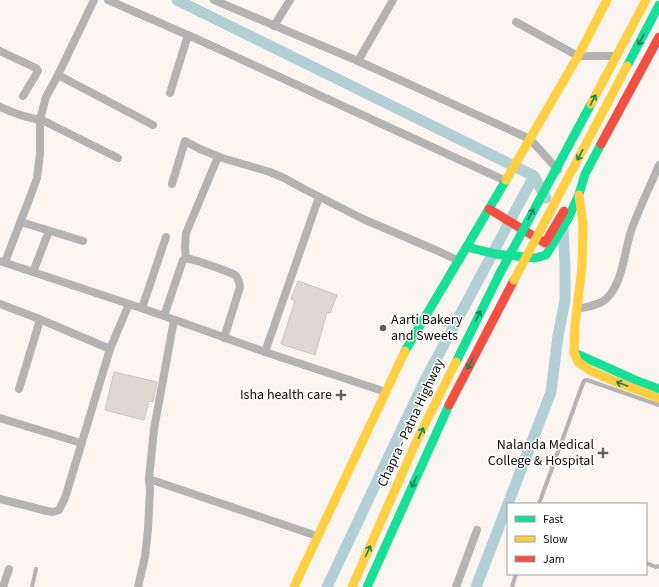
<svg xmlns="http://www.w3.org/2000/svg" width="659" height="587" font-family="'Source Sans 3',sans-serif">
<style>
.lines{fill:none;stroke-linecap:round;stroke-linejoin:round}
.canal{stroke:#b2cfd4;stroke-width:11}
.building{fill:#ddd8d4;stroke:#cac5c2}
.lane{stroke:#b2b3b2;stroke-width:4}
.street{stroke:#b2b3b2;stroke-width:8}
.fast{stroke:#16e098;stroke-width:9}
.slow{stroke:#ffcf43;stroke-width:9}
.jam{stroke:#f24e42;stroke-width:9}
.fast-bridge{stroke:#16e098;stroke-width:9}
.slow-bridge{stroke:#ffcf43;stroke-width:9}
.oneway{stroke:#138158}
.poi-dot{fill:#625e5a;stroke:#fff;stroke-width:1.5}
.labels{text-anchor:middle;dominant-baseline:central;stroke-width:3;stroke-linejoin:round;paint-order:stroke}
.poi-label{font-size:14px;fill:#100c09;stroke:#fff;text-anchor:end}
.street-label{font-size:14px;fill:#100c09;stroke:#fff}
</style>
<rect width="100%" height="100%" fill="#fbf5f1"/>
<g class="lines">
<g class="canal">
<path d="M177 0 534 176 546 198"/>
<path d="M327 587 424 382 534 176"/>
<path d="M476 587 551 392 558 336 565 300V264L563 229 560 224"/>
</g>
</g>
<g class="building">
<path d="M298 281 337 295 330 313 327 312 315 355 281 344 295 301 291 299Z"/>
<path d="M114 372 157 382 153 402 149 401 144 420 105 410Z"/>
</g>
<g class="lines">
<g class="lane">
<path d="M539 504 583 383 584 381 587 380 659 405"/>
<path d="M646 563 656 567 659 566"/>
<path d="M32 587 36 569"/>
<path d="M512 587 516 574"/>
</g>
<g class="street">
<path d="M108 0 199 40 506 181"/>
<path d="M214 0 358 61 530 139 558 170"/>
<path d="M516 22 578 56H617"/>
<path d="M274 26 290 0"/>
<path d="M0 51 36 68 38 71 23 96"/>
<path d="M358 61 393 0"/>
<path d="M58 75 153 125"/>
<path d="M170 93 188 35"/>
<path d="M0 107C9 111 18 115 27 117 33 119 40 119 46 122L118 158"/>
<path d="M172 184 185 141 200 149 222 158 270 172 284 178 304 189 363 219 438 251 459 261"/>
<path d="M21 222 83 241"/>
<path d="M186 258 185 247 186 233 218 157"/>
<path d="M0 261 147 310 265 352 386 392"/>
<path d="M5 262 32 192 37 178 40 154V119L46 97 58 75 94 0"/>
<path d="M33 272 49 231"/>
<path d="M0 304 37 318 110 349"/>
<path d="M142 308 166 237"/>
<path d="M577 309C586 307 598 306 606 299 624 282 624 250 632 228 640 207 650 186 659 165"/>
<path d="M164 316 183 260C186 258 185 258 189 259 196 260 230 272 235 275 239 278 239 283 240 287L224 338"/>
<path d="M265 352 319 197"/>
<path d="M19 389 40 320"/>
<path d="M0 418 81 443"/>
<path d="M149 479 317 536"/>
<path d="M0 499 47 511 53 512 59 510 65 498 85 432 110 349 129 304"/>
<path d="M3 587 9 569"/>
<path d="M138 587 145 557 148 529 150 490 149 479 154 429 174 320"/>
<path d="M456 587 477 530"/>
</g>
<g class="fast">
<path d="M467 247 496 254 535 258 546 255 568 219 579 194 585 174 601 144"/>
<path d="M405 351 506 180"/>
<path d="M575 353 640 382 659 389"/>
<path d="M456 362 500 273"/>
<path d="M367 587 449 405"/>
</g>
<g class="slow">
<path d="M506 180 578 56 607 0"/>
<path d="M579 195 583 224 582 266 575 325 574 353 578 362 591 371 614 381 659 398"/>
<path d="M294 587 405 351"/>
<path d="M352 587 417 440 456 362"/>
</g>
<g class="jam">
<path d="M601 144 659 37"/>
<path d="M489 209 545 243 564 211"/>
<path d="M449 405 514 280"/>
</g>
<g class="fast-bridge">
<path d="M627 66 659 5"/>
<path d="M500 273 591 104"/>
</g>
<g class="slow-bridge">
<path d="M591 104 646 0"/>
<path d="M514 280 627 66"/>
</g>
</g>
<defs><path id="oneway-shaft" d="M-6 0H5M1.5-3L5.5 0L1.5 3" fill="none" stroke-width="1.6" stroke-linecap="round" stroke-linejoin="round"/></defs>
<g class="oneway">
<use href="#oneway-shaft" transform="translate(641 40) rotate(118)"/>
<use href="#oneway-shaft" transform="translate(593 100) rotate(-62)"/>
<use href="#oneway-shaft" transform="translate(580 155) rotate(118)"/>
<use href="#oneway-shaft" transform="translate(531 214) rotate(-62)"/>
<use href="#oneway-shaft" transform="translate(478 316) rotate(-63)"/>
<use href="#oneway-shaft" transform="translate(470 364) rotate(117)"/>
<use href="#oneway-shaft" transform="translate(622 384) rotate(-160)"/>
<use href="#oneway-shaft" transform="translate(421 433) rotate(-64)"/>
<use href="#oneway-shaft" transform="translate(414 482) rotate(114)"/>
<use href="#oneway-shaft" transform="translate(368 551) rotate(-66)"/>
</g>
<g class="poi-dot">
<circle cx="383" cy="328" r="4"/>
<path d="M339 389h4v4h4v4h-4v4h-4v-4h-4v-4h4z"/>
<path d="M601 447h4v4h4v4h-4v4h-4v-4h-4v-4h4z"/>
</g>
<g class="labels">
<g class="poi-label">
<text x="391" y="320" text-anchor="start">Aarti Bakery<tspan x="391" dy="16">and Sweets</tspan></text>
<text x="332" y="395">Isha health care</text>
<text x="594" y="445">Nalanda Medical<tspan x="594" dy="16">College &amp; Hospital</tspan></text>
</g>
<g class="street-label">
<text transform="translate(411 423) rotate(-65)">Chapra - Patna Highway</text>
</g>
</g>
<rect x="507" y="503" width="140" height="72" fill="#ffffff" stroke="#9f9e9d"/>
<rect x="515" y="516" width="20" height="6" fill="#16e098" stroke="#9f9e9d"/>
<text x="543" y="523" font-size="12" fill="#100c09">Fast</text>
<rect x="515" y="536" width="20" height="6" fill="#ffcf43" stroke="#9f9e9d"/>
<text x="543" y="543" font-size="12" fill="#100c09">Slow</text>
<rect x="515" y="556" width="20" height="6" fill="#f24e42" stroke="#9f9e9d"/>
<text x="543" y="563" font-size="12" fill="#100c09">Jam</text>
</svg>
